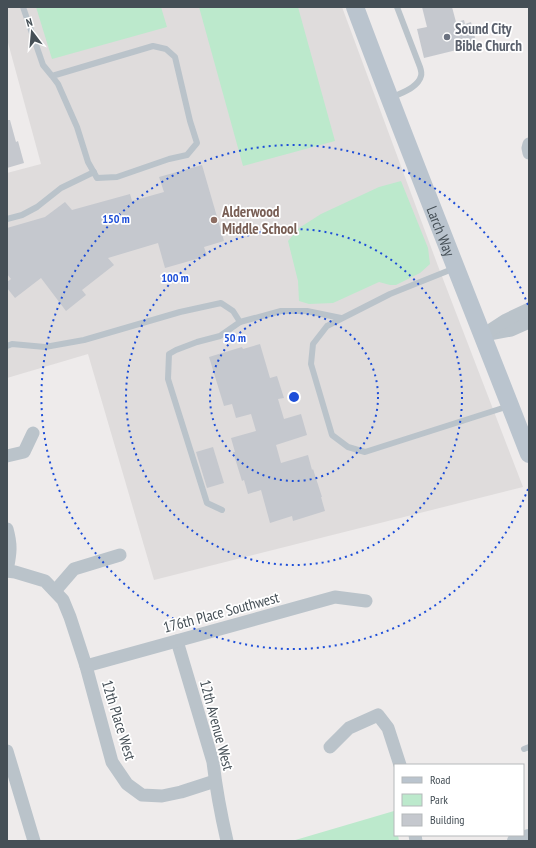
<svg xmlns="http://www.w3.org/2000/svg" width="536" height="848" font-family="'PT Sans Narrow',sans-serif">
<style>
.education{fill:#dfdcdc}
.green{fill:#bce9cc}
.building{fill:#c5c8ce}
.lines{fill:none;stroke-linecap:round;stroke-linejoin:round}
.service{stroke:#bac3ca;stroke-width:6}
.minor{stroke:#bac3ca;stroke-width:13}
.tertiary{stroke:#bac3ca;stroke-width:16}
.secondary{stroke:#bac4ce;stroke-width:18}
.ring{fill:none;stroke:#1d4ed8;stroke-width:2;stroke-dasharray:2 4}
.worship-dot{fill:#6b7280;stroke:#fff;stroke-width:1.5}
.education-dot{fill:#8d6e63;stroke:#fff;stroke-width:1.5}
.labels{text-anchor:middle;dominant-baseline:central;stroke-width:3.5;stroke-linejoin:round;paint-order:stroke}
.worship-label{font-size:15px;font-weight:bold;fill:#5b616d;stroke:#fff;text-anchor:start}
.education-label{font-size:15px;font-weight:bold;fill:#785e54;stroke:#fff;text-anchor:start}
.street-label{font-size:15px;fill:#454f56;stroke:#fff}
.centre{fill:#1d4ed8;stroke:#fff;stroke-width:2}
.ring-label{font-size:12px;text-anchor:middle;font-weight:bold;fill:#1d4ed8;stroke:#fff;stroke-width:3.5;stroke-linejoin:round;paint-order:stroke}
</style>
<rect width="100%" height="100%" fill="#eeebeb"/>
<path class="education" d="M7 7H342L438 266 523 487 154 580 88 354 7 378V173L41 164 7 39Z"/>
<g class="green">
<path d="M36 7H161L167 27 52 59Z"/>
<path d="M199 7H298L335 141 243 166Z"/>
<path d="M401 181 428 248 430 264 420 273 396 285H390L379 282 333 303 309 304 299 301 298 281 288 241 299 228 321 214 379 187Z"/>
<path d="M394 811 395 835H398L399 841H292Z"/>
</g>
<g class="building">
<path d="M422 7H452L456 22 464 20 465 24 471 22 477 45 424 58 417 29 427 27Z"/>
<path d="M7 120H10L16 142 18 141 24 163 7 168Z"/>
<path d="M202 165 224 241 204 247 207 256 165 268 158 243 108 258 114 265 82 290 86 295 66 311 41 278 15 298 7 288V282L11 279 7 274V228L45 217 65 202 72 210 130 194 132 201 164 192 159 177Z"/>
<path d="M260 344 270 378 277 376 284 398 278 399 284 419 301 414 307 435 276 445 281 463 308 455 312 470 313 469 322 497H321L325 511 293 521 292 516 270 523 261 490 248 494 244 480 242 481 233 452H235L231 438 256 431 251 414 236 418 232 404 224 406 209 357 242 347 243 349Z"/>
<path d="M213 447 224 483 207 488 196 452Z"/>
</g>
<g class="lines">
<g class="service">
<path d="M23 7 43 65 52 76 58 84 77 127 88 162 97 178 117 177 169 159 187 155 197 143 190 121 175 57 166 49 153 46 52 76"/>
<path d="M391 98C400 93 418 88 421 76 422 73 421 70 420 67L397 7"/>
<path d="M7 219 22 215 37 207 61 188 94 172"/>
<path d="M455 268 390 294 327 326 313 344 311 364 332 435 348 447 365 452 509 406"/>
<path d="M7 346 12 344 45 347 84 340 180 312 221 303 233 311 240 322 281 311H307L341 318"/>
<path d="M222 510 207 503 168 379 169 354 176 350 197 342 220 336 240 322"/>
<path d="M524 749 529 747"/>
</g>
<g class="minor">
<path d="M529 144 528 148 529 153"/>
<path d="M489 334 511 330 529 322"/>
<path d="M483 335 506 320 529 309"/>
<path d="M7 456 24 452 33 433"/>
<path d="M7 529C12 547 10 554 7 571"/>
<path d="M7 571 15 572 45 581 63 600 70 617 86 666 112 762 127 784 142 795 162 796 181 792 215 781"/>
<path d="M55 591 74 569 120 555"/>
<path d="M177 641 213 762C216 788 221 815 227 841"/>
<path d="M86 666 335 597 366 601"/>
<path d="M330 747 349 728 378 715 388 728 400 765"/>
<path d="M7 751 34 841"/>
<path d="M415 835 416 841"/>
</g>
<path class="tertiary" d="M515 841 529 837"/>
<path class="secondary" id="s1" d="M355 7C411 157 471 305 529 454"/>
</g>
<g class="ring">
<circle cx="294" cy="397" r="84"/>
<circle cx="294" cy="397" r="168"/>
<path d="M528 489A252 252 0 1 1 528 305"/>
</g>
<circle class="worship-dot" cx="447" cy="37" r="4"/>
<circle class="education-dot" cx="214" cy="220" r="4"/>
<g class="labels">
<g class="worship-label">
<text x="455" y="28">Sound City<tspan x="455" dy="17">Bible Church</tspan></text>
</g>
<g class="education-label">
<text x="222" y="211">Alderwood<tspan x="222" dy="17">Middle School</tspan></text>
</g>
<g class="street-label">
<text stroke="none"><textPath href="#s1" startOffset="240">Larch Way</textPath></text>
<text transform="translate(221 612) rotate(-15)">176th Place Southwest</text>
<text transform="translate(119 720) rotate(73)">12th Place West</text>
<text transform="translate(217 725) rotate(75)">12th Avenue West</text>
</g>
</g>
<circle cx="294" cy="397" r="6" class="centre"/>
<g class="ring-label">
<text x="116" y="223">150 m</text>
<text x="175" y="282">100 m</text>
<text x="235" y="342">50 m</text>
</g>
<rect width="536" height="848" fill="none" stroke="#454f56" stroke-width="16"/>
<rect x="394" y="764" width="130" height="72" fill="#ffffff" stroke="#b5b9bb"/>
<rect x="402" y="777" width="20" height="6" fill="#bac4ce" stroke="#b5b9bb"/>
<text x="430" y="784" font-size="12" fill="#454f56">Road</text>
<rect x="402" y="794" width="20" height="12" fill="#bce9cc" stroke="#b5b9bb"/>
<text x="430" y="804" font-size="12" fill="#454f56">Park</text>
<rect x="402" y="814" width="20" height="12" fill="#c5c8ce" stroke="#b5b9bb"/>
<text x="430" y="824" font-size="12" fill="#454f56">Building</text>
<g transform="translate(32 32) rotate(344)" stroke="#ffffff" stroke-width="3" paint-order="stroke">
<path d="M0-3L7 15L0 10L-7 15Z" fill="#454f56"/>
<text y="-6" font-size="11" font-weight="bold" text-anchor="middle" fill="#454f56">N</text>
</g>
</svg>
